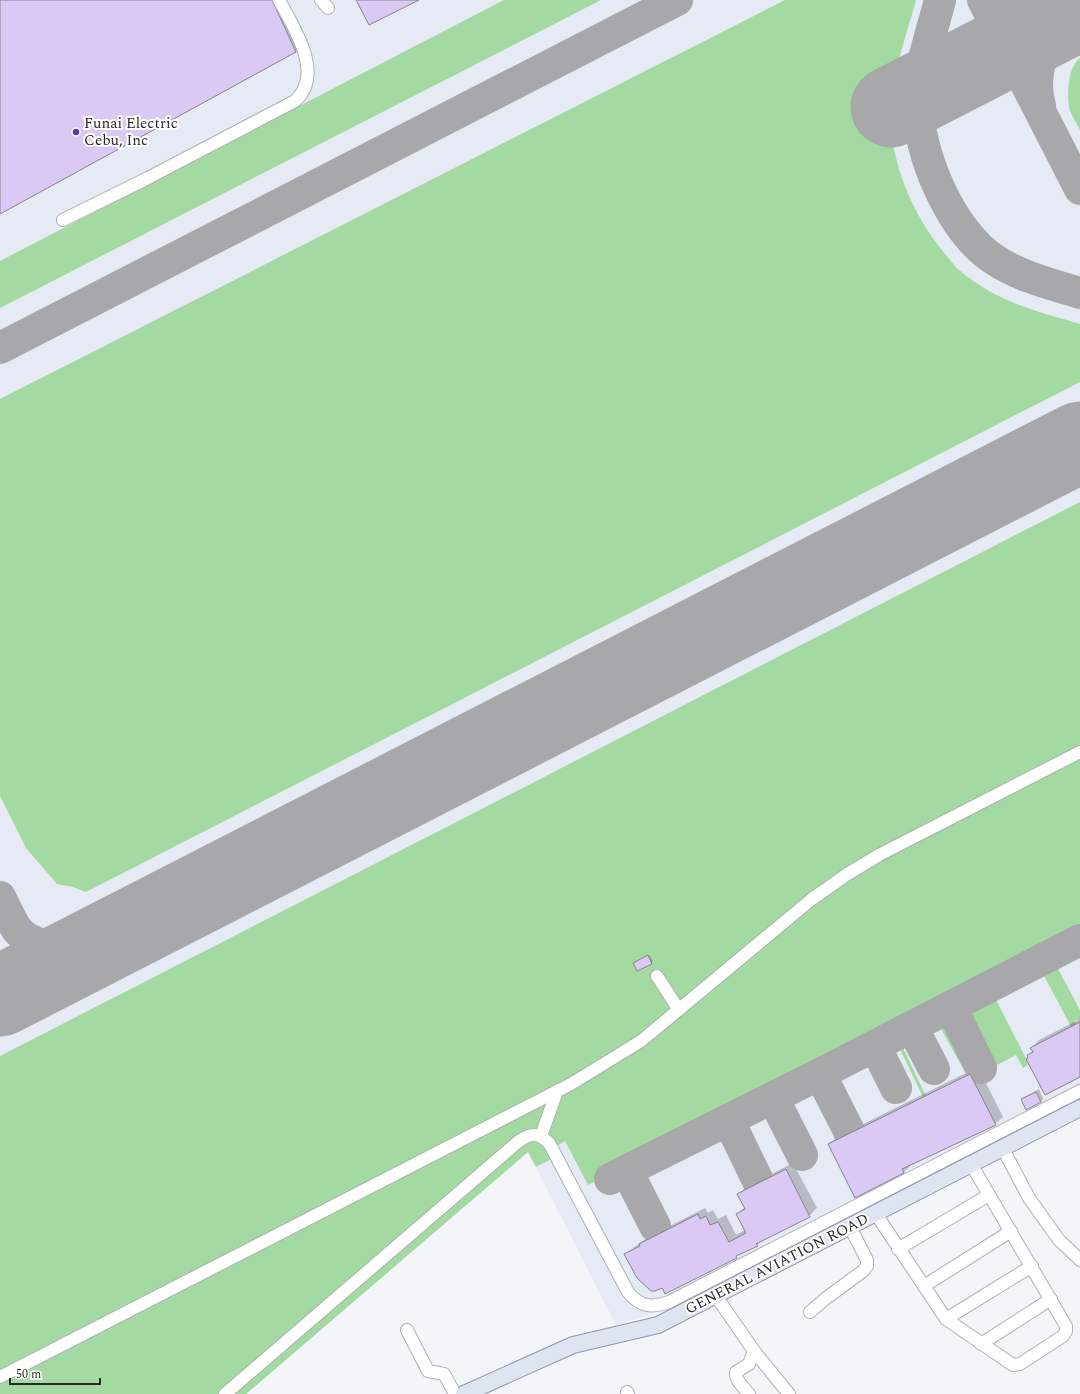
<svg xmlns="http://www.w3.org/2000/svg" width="1080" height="1394" font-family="Spectral,serif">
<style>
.built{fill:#e6eaf4}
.green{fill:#a2daa1}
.shadow{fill:#0003}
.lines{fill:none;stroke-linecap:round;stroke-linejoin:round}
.taxiway{stroke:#a8a8aa;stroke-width:32}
.runway{stroke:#a8a8aa;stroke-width:81}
.building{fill:#dbc9f5;stroke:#868588}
.minor-casing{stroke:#afb0b3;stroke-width:14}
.major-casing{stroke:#9297a7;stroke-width:18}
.minor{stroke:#fff;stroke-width:12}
.major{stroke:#dfe4f2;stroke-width:16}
.poi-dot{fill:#5e38b0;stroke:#fff;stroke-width:1.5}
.labels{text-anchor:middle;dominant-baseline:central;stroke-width:4;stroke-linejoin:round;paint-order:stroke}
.poi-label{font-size:15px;fill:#29292a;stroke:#fff;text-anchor:start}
.street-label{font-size:15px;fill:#29292a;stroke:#fff}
</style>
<rect width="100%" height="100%" fill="#f4f5f8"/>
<path class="built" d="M0 0H1080V1099L673 1307 616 1325 528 1152 246 1394H0Z"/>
<g class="green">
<path d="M504 0H601L0 308V261Z"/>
<path d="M785 0H916C907 34 893 70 891 106 888 159 912 214 945 254 950 259 954 266 959 270 968 278 979 285 989 291 1017 307 1050 315 1080 324V382L86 892 73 887 57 884 26 848 0 796V399Z"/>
<path d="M1080 58V130C1077 123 1070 114 1069 107 1067 93 1068 67 1080 58Z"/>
<path d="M1080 502V934L588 1185 565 1141 557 1146 561 1154 536 1167 528 1152 246 1394H0V1056Z"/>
<path d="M1057 967 1080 1010V1018L1074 1021 1080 1031V1043L1043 974Z"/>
<path d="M995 998 1029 1064 1023 1068 1016 1055 995 1066 994 1064 986 1068 960 1016Z"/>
<path d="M952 1020 969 1054 965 1072 940 1027Z"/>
<path d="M902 1046 926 1096 923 1097 899 1047Z"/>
</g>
<g class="shadow">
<path d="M0 0H279L302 46 296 52 0 213Z"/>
<path d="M649 955 653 961 651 963H634Z"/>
<path d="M1080 1017V1076L1028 1056 1033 1051 1031 1048 1039 1040 1076 1021Z"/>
<path d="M978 1067 1003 1117 995 1124 912 1164 904 1172 856 1197 829 1144 837 1137Z"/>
<path d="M1039 1089 1043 1099 1041 1102 1022 1099Z"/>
<path d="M793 1163 817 1208 809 1216 763 1239 757 1245 740 1253 736 1257 662 1286 625 1254 648 1237 705 1208 708 1213 713 1210 718 1219 726 1215 736 1235 745 1230 737 1214 745 1207 739 1194 746 1187Z"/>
</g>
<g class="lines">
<g class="taxiway">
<path d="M940 0C932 32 919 67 918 101 917 152 951 232 995 260 1021 277 1051 284 1080 293"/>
<path d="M983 0 1080 189"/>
<path d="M990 0C1015 20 1044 23 1074 13"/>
<path d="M1040 106C1030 69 1047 37 1074 13"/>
<path d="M0 348 677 0"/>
<path d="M0 897C5 907 10 918 16 928 28 946 64 951 84 954"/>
<path d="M951 1007 981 1068"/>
<path d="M912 1027 934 1069"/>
<path d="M875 1046 896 1088"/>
<path d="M820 1074 849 1131"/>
<path d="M773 1098 802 1155"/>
<path d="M729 1121 758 1181"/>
<path d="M627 1171 655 1226"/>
<path d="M610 1179 820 1074 1080 940"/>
</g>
<g class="runway">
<path d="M891 107 1080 10"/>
<path d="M0 996 1080 442"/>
</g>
</g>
<g class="building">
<path d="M0 0H272L296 52 0 214Z"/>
<path d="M356 0H419L369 25Z"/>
<path d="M648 955 652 964 637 971 633 963Z"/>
<path d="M1080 1022V1077L1045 1095 1026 1059 1028 1058 1027 1055 1033 1052 1030 1048Z"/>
<path d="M970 1074 996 1125 902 1169 904 1173 855 1198 828 1144Z"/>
<path d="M1036 1092 1041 1102 1026 1110 1021 1099Z"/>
<path d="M786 1169 810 1217 756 1244 758 1246 736 1256 737 1258 665 1294 662 1288 655 1291H651L637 1278 624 1254 640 1246 639 1244 698 1214 700 1219 706 1216 710 1225 718 1222 729 1242 746 1233 736 1214 745 1209 737 1194Z"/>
</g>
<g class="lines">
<g class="minor-casing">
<g id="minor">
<path d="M321 0 328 8"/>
<path d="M63 220 146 179 295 101C325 74 294 28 279 0"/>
<path d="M657 976 679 1010"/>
<path d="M541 1136 557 1091"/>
<path d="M1002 1147 1029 1198 1059 1240 1080 1260"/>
<path d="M876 1214 946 1319 1013 1365 1020 1364 1063 1336 1066 1331V1326L971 1164"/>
<path d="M898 1249 989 1195"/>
<path d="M924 1286 1011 1231"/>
<path d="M716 1296 754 1351 789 1394"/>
<path d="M810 1312 825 1299 863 1271 867 1266V1260L850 1227"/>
<path d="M946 1319 1032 1266"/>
<path d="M407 1330 428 1371 444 1374 455 1394"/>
<path d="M981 1344 1051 1299"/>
<path d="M0 1377 571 1084 641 1041 812 899 846 875 879 855 1080 752"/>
<path d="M627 1392 628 1394"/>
<path d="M225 1394 519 1141C532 1133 537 1132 549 1143L628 1292C640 1307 652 1308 669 1302L1080 1091"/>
<path d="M749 1394C744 1388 735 1380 736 1372L749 1364 754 1351"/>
</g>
</g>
<g class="major-casing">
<path id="major" d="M464 1394 573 1345 658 1325 1080 1108"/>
</g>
<use href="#minor" class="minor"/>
<use href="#major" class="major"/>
</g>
<circle class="poi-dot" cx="76" cy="132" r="4"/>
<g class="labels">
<g class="poi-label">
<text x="84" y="123">Funai Electric<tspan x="84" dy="17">Cebu, Inc</tspan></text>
</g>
<g class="street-label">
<text transform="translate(777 1264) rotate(-27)">GENERAL AVIATION ROAD</text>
</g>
</g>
<path d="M10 1378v6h90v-6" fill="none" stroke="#29292a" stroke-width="2"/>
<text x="16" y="1378" font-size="12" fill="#29292a" stroke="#ffffff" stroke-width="3" paint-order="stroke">50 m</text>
</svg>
